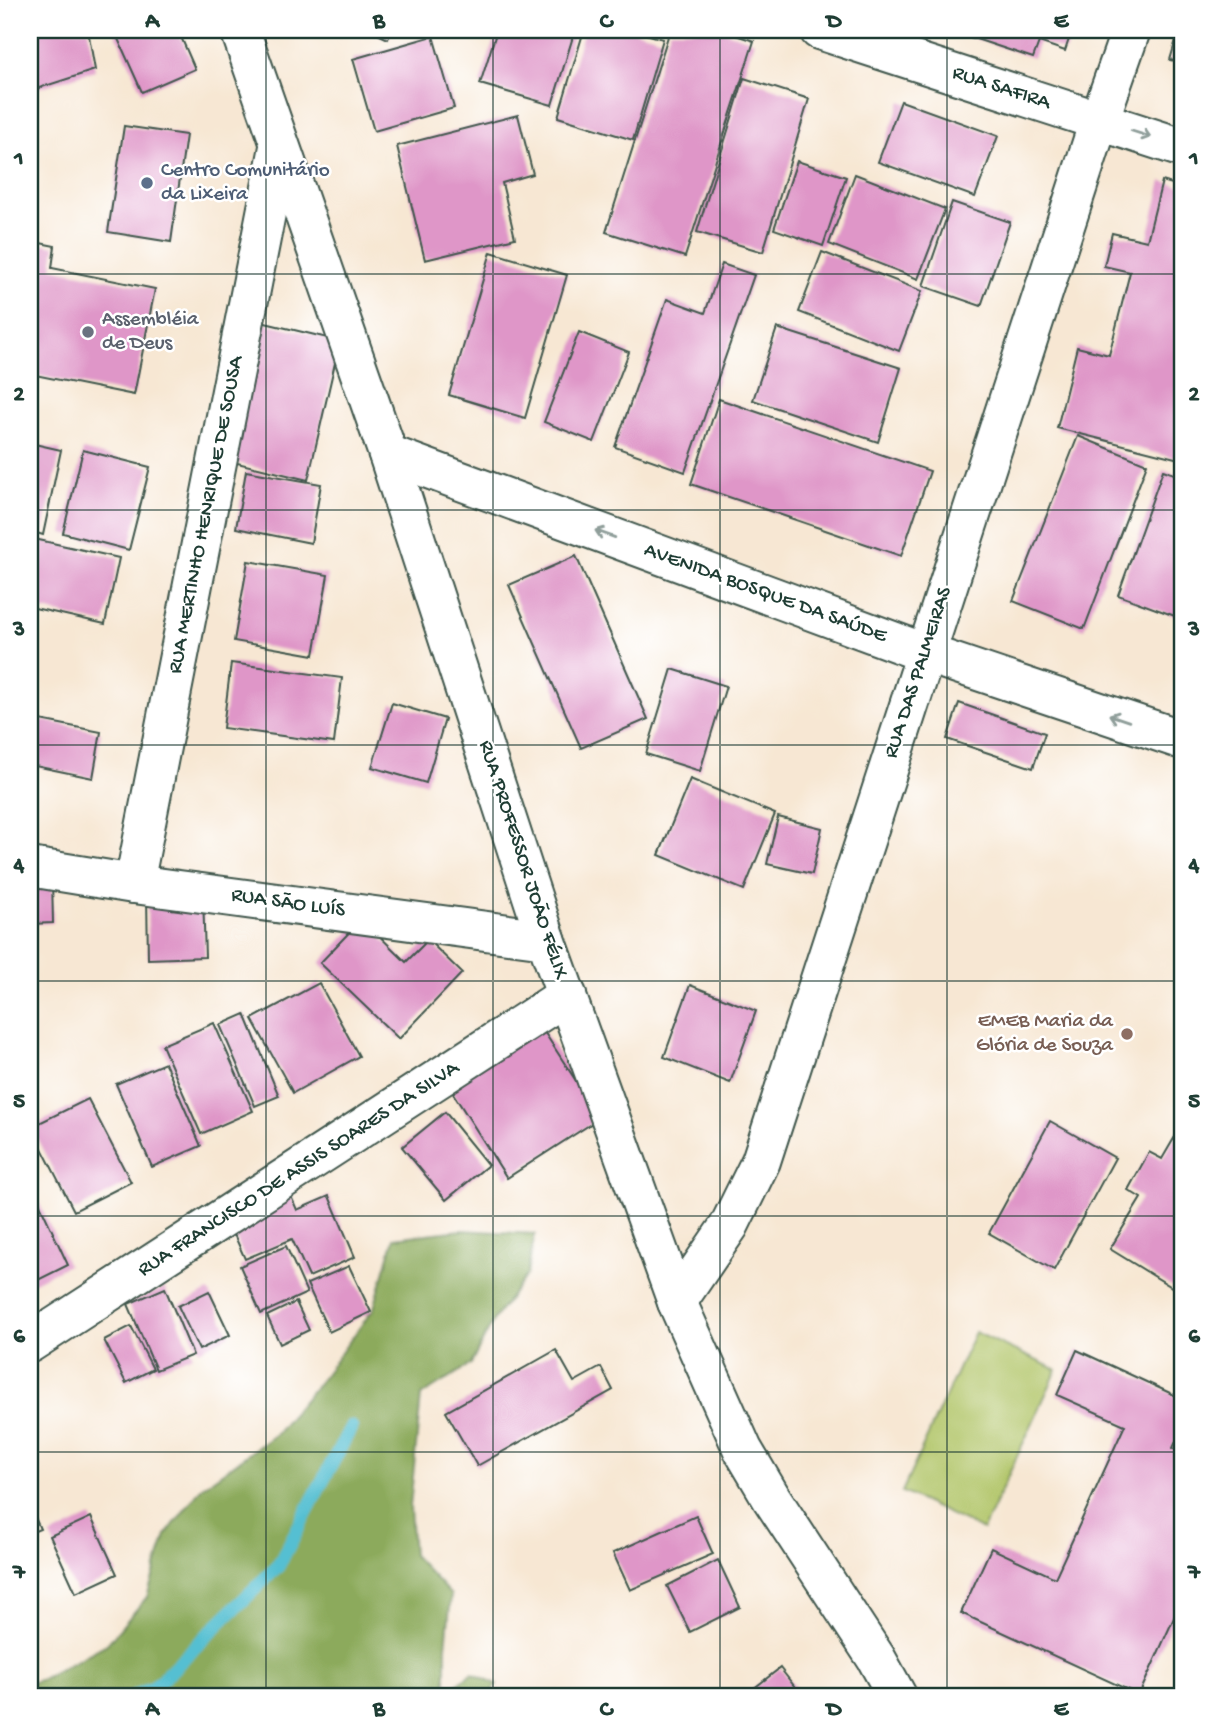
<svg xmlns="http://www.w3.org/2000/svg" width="1213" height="1726" font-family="'Gochi Hand',sans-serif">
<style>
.green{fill:#b1c568;stroke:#68814e;stroke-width:2}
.forest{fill:#8caa5c;stroke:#567448;stroke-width:2}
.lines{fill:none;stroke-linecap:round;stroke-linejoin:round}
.stream{stroke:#55bfd2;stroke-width:14}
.building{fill:#df96c8}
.minor-casing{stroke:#3f564c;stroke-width:42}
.minor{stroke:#fff;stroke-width:38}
.oneway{stroke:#8f9e9a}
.grid{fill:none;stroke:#1f3d34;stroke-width:2;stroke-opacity:0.55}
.service-dot{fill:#5c6f8a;stroke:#fff;stroke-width:2.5}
.worship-dot{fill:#6b7280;stroke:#fff;stroke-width:2.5}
.education-dot{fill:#8d6e63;stroke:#fff;stroke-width:2.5}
.labels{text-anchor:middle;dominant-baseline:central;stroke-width:5;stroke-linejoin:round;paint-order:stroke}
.street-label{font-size:21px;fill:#1f3d34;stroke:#fff}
.service-label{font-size:21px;fill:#4e5e75;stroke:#fff;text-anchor:start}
.worship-label{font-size:21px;fill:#5b616d;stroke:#fff;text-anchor:start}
.education-label{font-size:21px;fill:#785e54;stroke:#fff;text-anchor:end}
.neatline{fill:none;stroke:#1f3d34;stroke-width:2.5}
.grid-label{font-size:23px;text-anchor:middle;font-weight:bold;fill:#1f3d34}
</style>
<rect width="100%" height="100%" fill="#fff"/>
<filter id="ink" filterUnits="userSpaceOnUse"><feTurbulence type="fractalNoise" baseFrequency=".0143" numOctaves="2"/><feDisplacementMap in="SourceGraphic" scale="14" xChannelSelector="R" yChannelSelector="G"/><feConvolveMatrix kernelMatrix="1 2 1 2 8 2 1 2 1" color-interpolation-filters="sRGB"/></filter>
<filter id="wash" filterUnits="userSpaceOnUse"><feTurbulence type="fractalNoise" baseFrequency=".00686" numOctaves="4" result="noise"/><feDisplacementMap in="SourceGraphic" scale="28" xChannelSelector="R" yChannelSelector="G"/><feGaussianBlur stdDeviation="1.57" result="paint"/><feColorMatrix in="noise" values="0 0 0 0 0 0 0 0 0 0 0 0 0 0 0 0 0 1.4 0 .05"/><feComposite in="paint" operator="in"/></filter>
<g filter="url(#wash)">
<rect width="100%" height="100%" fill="#f7e7d3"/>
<path class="green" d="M975 1332 1057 1370 983 1530 902 1492Z"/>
<path class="forest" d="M461 1230 535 1234 527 1274 494 1319 471 1364 421 1396 410 1507 413 1555 451 1595 446 1647V1692L472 1673 497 1684 488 1696H30V1683L42 1679 107 1644 147 1597 166 1535 201 1488 277 1433 323 1377 374 1308 394 1238Z"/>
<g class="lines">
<path class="stream" d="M135 1696 153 1688 278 1566 351 1427"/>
</g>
<g id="blocks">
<g class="building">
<path d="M30 30H88L95 70 30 91Z"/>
<path d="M114 30H178L195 69 142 92Z"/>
<path d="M369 30H392L388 39Z"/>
<path d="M497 30H575L552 105 480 84Z"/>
<path d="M584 30H632L663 39 633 140 558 117Z"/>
<path d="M670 30H720L754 41 685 257 606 232Z"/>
<path d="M949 30H1072L1065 51 1039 42 1033 58Z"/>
<path d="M1179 30H1183V63L1170 60Z"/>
<path d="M433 36 454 108 374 131 353 59Z"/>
<path d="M744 78 809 99 763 252 697 232Z"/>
<path d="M901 101 998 136 975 197 878 162Z"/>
<path d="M518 115 533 174 502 183 515 238 425 260 397 146Z"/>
<path d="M124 126 186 135 171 242 108 232Z"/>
<path d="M797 161 846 177 823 246 774 229Z"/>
<path d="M855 174 945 209 918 279 829 244Z"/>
<path d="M1162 181 1183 187V460L1057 428 1077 347 1109 355 1130 272 1104 266 1112 233 1147 241Z"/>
<path d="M952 202 1010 222 981 306 923 286Z"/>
<path d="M30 241 55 246 52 268 155 289 134 395 30 374Z"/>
<path d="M491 252 567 275 525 418 449 395Z"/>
<path d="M822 252 922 291 899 351 799 312Z"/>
<path d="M722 264 754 275 685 472 615 447 667 299 705 313Z"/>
<path d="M261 322 340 341 308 480 229 461Z"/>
<path d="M777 328 901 368 878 442 753 400Z"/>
<path d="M579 332 629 352 594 442 544 422Z"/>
<path d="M719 399 930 471 901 556 691 484Z"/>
<path d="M1078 436 1147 464 1084 629 1013 601Z"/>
<path d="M30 443 61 450 43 535 30 531Z"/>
<path d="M83 450 150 467 129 550 63 533Z"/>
<path d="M1163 470 1183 477V619L1118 595Z"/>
<path d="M246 471 321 484 311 543 236 528Z"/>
<path d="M30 538 119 558 105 624 30 607V591L36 564 30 563Z"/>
<path d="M576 556 648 719 581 748 509 585Z"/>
<path d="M248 561 328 575 314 655 234 641Z"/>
<path d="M231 663 342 678 334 743 223 728Z"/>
<path d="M672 669 726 686 700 771 646 754Z"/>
<path d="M392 703 445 719 426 783 372 767Z"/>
<path d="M959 703 1045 733 1033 768 947 739Z"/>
<path d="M30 718 101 732 93 778 30 765Z"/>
<path d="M690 779 775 814 744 890 659 855Z"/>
<path d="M778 817 822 828 812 874 767 864Z"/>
<path d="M52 879 53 923 30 924V880Z"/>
<path d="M203 895 205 957 148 959 147 896Z"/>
<path d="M362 919 406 962 428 940 462 973 399 1039 320 963Z"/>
<path d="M319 983 359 1056 293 1093 252 1019Z"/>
<path d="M690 985 756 1011 730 1083 664 1057Z"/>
<path d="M245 1014 279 1096 255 1106 220 1025Z"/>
<path d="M214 1023 253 1111 201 1134 162 1045Z"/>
<path d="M541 1027 600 1118 507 1178 449 1087Z"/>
<path d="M165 1063 201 1146 152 1167 116 1084Z"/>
<path d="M88 1099 131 1182 74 1211 31 1127Z"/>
<path d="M445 1112 488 1165 446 1200 402 1147Z"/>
<path d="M1050 1121 1115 1158 1054 1270 989 1233Z"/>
<path d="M1183 1123V1294L1110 1249 1141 1198 1128 1190 1149 1152 1162 1159Z"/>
<path d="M30 1183 68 1265 30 1284Z"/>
<path d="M290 1194 297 1210 329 1196 355 1257 309 1277 292 1239 245 1259 228 1221Z"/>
<path d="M286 1246 307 1293 261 1314 240 1266Z"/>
<path d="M349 1266 371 1312 329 1332 307 1284Z"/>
<path d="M165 1288 193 1355 156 1370 128 1304Z"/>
<path d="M209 1291 230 1335 199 1350 178 1306Z"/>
<path d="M296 1302 309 1330 280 1344 267 1316Z"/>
<path d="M131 1326 153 1369 126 1383 104 1340Z"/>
<path d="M556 1350 574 1382 601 1367 613 1390 477 1466 446 1412Z"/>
<path d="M1077 1350 1183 1399V1426L1173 1448 1183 1453V1598L1139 1695 961 1613 991 1548 1055 1578 1125 1425 1057 1395Z"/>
<path d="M30 1506 40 1529 30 1533Z"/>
<path d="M696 1516 713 1554 630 1590 613 1553Z"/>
<path d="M91 1517 117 1574 76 1593 50 1536Z"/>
<path d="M718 1560 740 1607 690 1632 667 1586Z"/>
<path d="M780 1668 802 1696H744Z"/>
</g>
</g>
</g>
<g filter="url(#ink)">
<use href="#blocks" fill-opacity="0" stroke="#3f564c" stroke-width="2"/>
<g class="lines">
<g class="minor-casing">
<g id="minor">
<path d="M240 30 388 454 546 939 677 1302 743 1450 772 1499 876 1658 897 1696"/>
<path d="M819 30 1183 148"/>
<path d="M388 454 925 653 1183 740"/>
<path d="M30 867 134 884 546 939"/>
<path d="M134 884 279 147"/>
<path d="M677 1302 729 1226 761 1161 1099 121 1131 30"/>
<path d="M30 1343 567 995"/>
</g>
</g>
<use href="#minor" class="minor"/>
</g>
<defs><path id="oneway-shaft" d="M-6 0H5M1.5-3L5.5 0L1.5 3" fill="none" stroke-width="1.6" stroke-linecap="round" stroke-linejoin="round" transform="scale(1.75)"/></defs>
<g class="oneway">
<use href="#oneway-shaft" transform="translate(1141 134) rotate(18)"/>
<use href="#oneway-shaft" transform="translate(605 534) rotate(-160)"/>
<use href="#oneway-shaft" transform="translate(1119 718) rotate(-161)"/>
</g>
</g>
<path class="grid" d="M266 30V1696M493 30V1696M720 30V1696M947 30V1696M30 274H1183M30 510H1183M30 745H1183M30 981H1183M30 1216H1183M30 1452H1183"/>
<circle class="service-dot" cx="147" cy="183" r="7"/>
<circle class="worship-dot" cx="88" cy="332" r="7"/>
<circle class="education-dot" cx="1127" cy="1034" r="7"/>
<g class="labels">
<g class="street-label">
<text transform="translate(1001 89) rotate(18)">RUA SAFIRA</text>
<text transform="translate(207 515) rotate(-79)">RUA MERTINHO HENRIQUE DE SOUSA</text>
<text transform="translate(765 594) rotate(20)">AVENIDA BOSQUE DA SAÚDE</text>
<text transform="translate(919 673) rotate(-72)">RUA DAS PALMEIRAS</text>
<text transform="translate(522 860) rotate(72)">RUA PROFESSOR JOÃO FÉLIX</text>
<text transform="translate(288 904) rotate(8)">RUA SÃO LUÍS</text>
<text transform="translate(299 1170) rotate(-33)">RUA FRANCISCO DE ASSIS SOARES DA SILVA</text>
</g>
<g class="service-label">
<text x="161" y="171">Centro Comunitário<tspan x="161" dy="24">da Lixeira</tspan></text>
</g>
<g class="worship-label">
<text x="102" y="320">Assembléia<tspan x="102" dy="24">de Deus</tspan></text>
</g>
<g class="education-label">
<text x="1113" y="1022">EMEB Maria da<tspan x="1113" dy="24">Glória de Souza</tspan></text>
</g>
</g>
<rect width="1213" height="1726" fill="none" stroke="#fff" stroke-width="77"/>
<rect x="38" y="38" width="1136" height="1650" class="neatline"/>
<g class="grid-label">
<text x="152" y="27">A</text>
<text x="379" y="27">B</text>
<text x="606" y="27">C</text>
<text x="834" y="27">D</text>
<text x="1061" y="27">E</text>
<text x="19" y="164">1</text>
<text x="1194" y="164">1</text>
<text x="19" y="400">2</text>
<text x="1194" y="400">2</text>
<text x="19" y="635">3</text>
<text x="1194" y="635">3</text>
<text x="19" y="871">4</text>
<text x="1194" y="871">4</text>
<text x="19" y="1107">5</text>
<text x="1194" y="1107">5</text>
<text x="19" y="1342">6</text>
<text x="1194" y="1342">6</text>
<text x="19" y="1578">7</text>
<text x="1194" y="1578">7</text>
<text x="152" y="1715">A</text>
<text x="379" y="1715">B</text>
<text x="606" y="1715">C</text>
<text x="834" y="1715">D</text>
<text x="1061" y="1715">E</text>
</g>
</svg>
